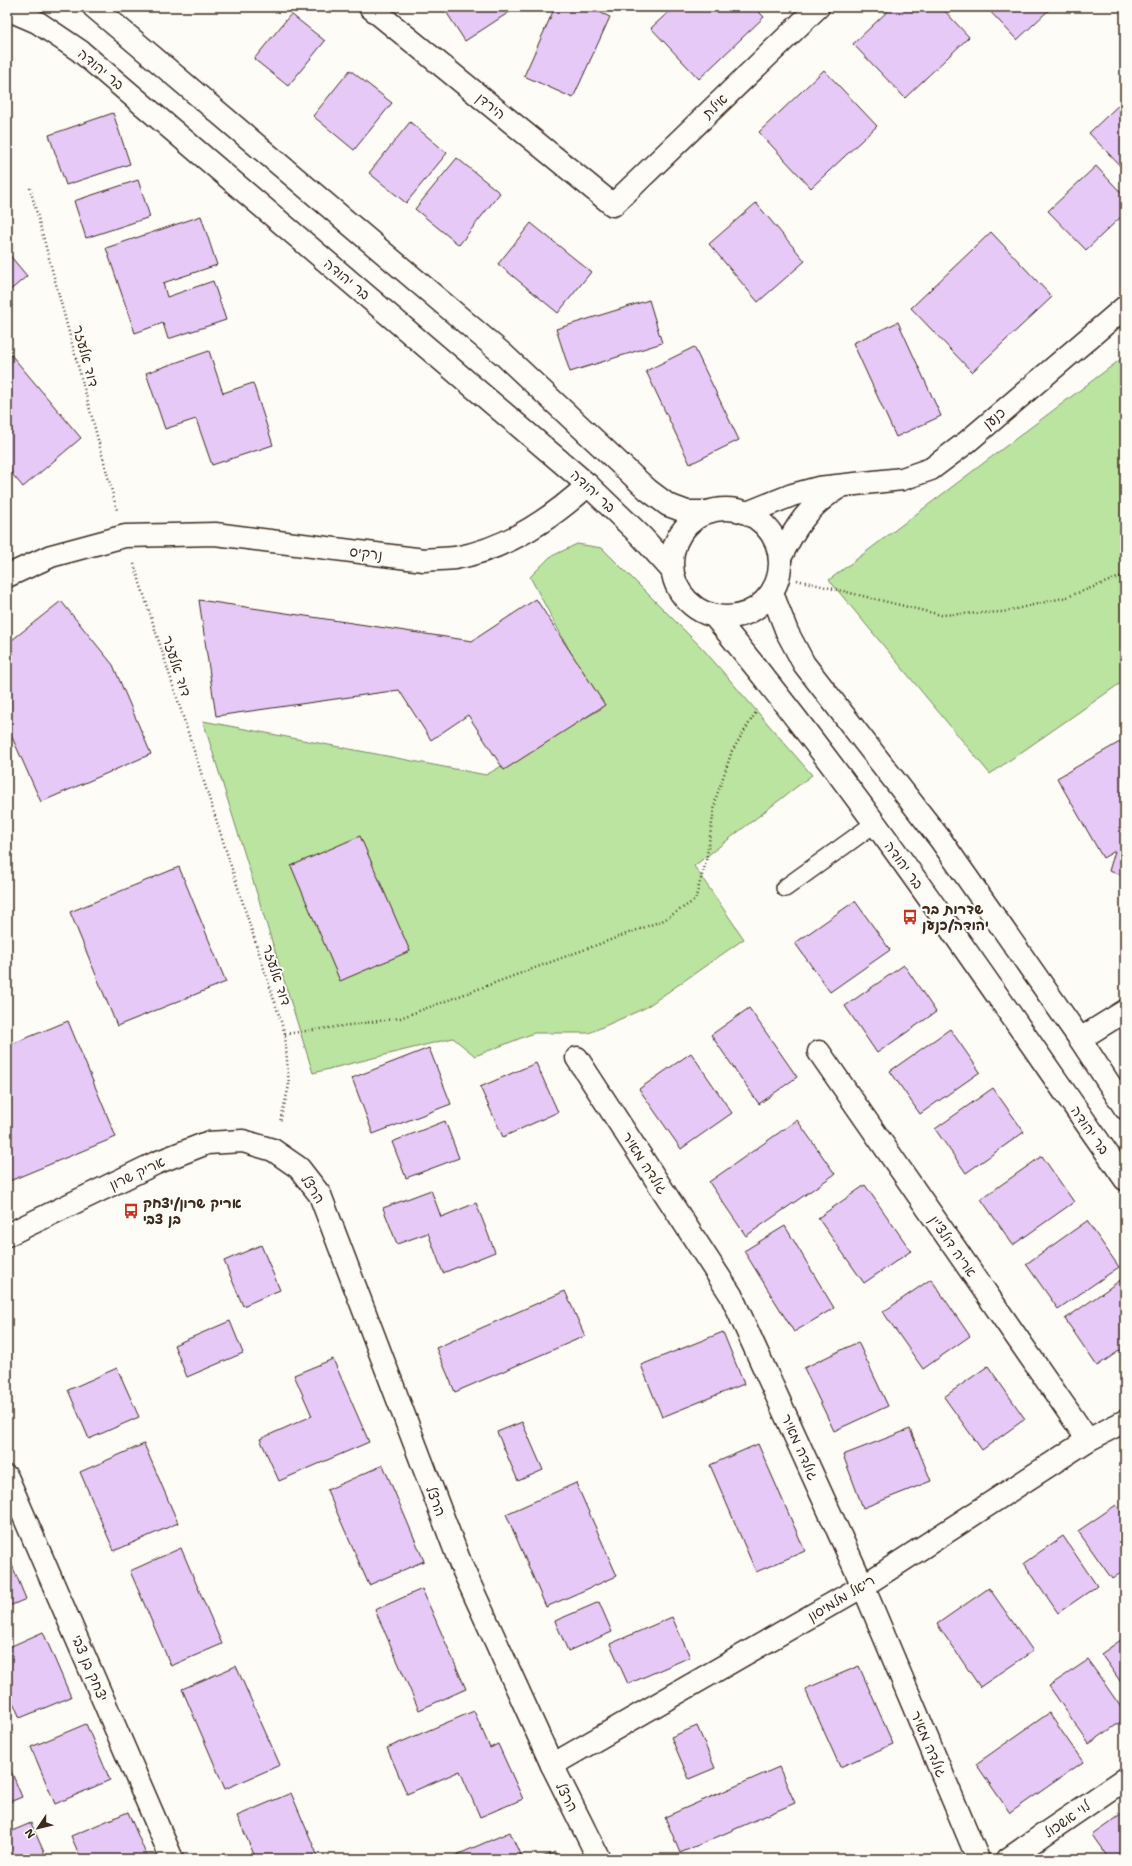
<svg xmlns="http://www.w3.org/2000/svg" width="1132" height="1866" font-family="'Shantell Sans','Playpen Sans Hebrew',sans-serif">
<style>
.green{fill:#bbe4a0;stroke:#7b875f}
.building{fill:#e7c9f7;stroke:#3b2a1e}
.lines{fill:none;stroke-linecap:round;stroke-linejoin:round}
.lane-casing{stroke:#3b2a1e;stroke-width:20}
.street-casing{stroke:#3b2a1e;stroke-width:25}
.secondary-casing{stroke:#3b2a1e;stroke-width:25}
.path{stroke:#3b2a1e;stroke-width:2.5;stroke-dasharray:1 3;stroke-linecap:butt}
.lane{stroke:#fdfcf7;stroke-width:17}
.street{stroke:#fdfcf7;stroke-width:22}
.secondary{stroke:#fdfcf7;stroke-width:22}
.labels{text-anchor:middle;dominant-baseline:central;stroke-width:4;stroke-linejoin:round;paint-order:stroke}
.street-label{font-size:14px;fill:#3b2a1e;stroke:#fdfcf7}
.poi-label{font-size:14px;font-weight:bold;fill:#3b2a1e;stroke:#fdfcf7;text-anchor:start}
</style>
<rect width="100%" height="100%" fill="#fdfcf7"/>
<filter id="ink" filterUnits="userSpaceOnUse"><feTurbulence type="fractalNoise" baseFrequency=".025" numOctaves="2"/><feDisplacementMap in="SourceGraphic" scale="8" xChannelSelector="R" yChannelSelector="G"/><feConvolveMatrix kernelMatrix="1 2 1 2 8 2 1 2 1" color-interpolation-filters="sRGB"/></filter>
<g filter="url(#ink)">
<g class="green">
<path d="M1125 356V680L990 774 829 580Z"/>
<path d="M577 544 602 548 703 649 812 775 694 866 744 939 645 1008 589 1033H534L475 1056 453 1038 313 1073 203 721 486 775 601 709 530 577 550 557Z"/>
</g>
<g class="building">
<path d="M443 7H517L465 41Z"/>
<path d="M555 7H588L610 17 573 98 524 76Z"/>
<path d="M674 7H754L764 17 699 79 651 28Z"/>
<path d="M892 7H941L969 37 905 98 853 44Z"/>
<path d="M986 7H1052L1017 40Z"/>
<path d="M291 14 325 41 288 86 254 59Z"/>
<path d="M350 70 392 103 354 150 313 116Z"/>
<path d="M824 70 877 126 811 188 759 132Z"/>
<path d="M1125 99V171L1089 133Z"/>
<path d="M113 113 130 164 66 185 49 135Z"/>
<path d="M410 122 447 153 406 203 369 173Z"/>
<path d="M457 158 500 193 459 245 415 209Z"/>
<path d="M1096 166 1125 197V213L1086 250 1048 211Z"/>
<path d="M138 180 150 217 86 238 74 201Z"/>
<path d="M756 203 805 261 758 302 709 244Z"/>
<path d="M201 216 217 265 163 283 167 297 213 281 226 320 168 339 163 323 135 333 106 248Z"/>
<path d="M531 223 591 272 558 313 498 264Z"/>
<path d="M991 232 1052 297 972 372 911 308Z"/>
<path d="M7 252 27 276 7 293Z"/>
<path d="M649 300 662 343 570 372 556 329Z"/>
<path d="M898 322 941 416 896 437 853 343Z"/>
<path d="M694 347 739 440 690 464 646 371Z"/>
<path d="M7 350 81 438 23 487 7 468Z"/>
<path d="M209 351 223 393 253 383 273 445 212 465 196 419 165 429 146 373Z"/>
<path d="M536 599 605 705 504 770 468 715 431 740 399 690 216 716 199 600 472 641Z"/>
<path d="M61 601 113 665 151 754 41 802 7 726V644Z"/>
<path d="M1125 739V876L1109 871 1115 851 1103 858 1057 778Z"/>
<path d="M360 836 410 951 340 981 291 866Z"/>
<path d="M179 867 226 982 117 1026 70 912Z"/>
<path d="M855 901 890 950 830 992 795 943Z"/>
<path d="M904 965 936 1012 877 1053 845 1006Z"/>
<path d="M749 1008 797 1077 759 1104 711 1035Z"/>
<path d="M68 1021 116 1137 7 1182V1046Z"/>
<path d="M950 1029 980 1072 920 1114 890 1071Z"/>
<path d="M429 1048 451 1104 373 1134 352 1078Z"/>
<path d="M691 1053 732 1113 681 1149 639 1089Z"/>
<path d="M536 1063 558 1112 503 1137 480 1087Z"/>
<path d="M993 1088 1024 1132 966 1173 935 1129Z"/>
<path d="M797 1120 835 1174 746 1236 709 1182Z"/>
<path d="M445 1121 459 1158 406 1178 392 1142Z"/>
<path d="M1042 1156 1074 1202 1013 1245 981 1199Z"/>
<path d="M865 1185 911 1251 864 1283 818 1218Z"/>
<path d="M431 1190 441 1217 476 1203 495 1252 443 1273 428 1233 397 1244 383 1208Z"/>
<path d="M1087 1221 1119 1267 1058 1309 1026 1264Z"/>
<path d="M785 1226 834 1308 794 1332 744 1251Z"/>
<path d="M261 1245 280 1290 243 1306 224 1261Z"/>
<path d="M1125 1277V1347L1097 1366 1065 1319Z"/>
<path d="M931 1279 970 1336 923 1369 883 1312Z"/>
<path d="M565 1291 585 1336 455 1392 436 1348Z"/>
<path d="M230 1321 243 1353 187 1377 174 1345Z"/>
<path d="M723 1332 744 1384 662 1417 641 1365Z"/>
<path d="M858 1342 888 1406 834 1431 804 1368Z"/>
<path d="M333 1359 369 1442 279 1481 260 1439 312 1416 294 1375Z"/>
<path d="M988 1366 1025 1419 982 1450 944 1397Z"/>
<path d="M117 1368 139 1417 89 1439 68 1390Z"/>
<path d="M522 1422 543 1470 518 1481 497 1432Z"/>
<path d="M910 1429 931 1481 863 1508 843 1455Z"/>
<path d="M144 1444 178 1523 114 1551 80 1472Z"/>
<path d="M758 1444 805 1551 756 1572 710 1465Z"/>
<path d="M383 1465 424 1561 369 1585 327 1490Z"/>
<path d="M576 1483 617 1576 546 1607 506 1514Z"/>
<path d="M1116 1505 1125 1517V1570L1112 1579 1078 1531Z"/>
<path d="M1063 1536 1097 1586 1058 1613 1024 1563Z"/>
<path d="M181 1548 222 1644 171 1666 130 1571Z"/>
<path d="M7 1553 26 1599 7 1607Z"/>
<path d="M989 1588 1033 1651 980 1687 937 1624Z"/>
<path d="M422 1589 466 1689 419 1710 375 1610Z"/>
<path d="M599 1602 612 1632 568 1651 555 1621Z"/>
<path d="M672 1617 690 1657 628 1684 610 1644Z"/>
<path d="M43 1632 71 1697 20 1718 7 1689V1648Z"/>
<path d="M1125 1637V1688L1101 1654Z"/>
<path d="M1088 1660 1125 1713V1719L1089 1744 1049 1686Z"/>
<path d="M236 1666 280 1765 225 1789 182 1689Z"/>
<path d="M859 1666 893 1744 840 1767 805 1689Z"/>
<path d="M474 1711 490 1748 498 1744 523 1799 480 1817 460 1771 407 1794 387 1748Z"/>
<path d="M1049 1713 1083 1762 1010 1813 976 1764Z"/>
<path d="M86 1724 110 1780 55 1804 31 1747Z"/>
<path d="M697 1726 715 1768 689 1779 671 1737Z"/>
<path d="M7 1761 22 1797 7 1803Z"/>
<path d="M779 1767 795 1803 680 1853 665 1817Z"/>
<path d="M291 1793 319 1859H256L237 1816Z"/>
<path d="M128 1812 148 1859H81L71 1836Z"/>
<path d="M1125 1812V1859H1109L1092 1835Z"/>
<path d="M31 1823 47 1859H7V1833Z"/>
<path d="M510 1832 522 1859H447Z"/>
<path d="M555 1852 558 1859H538Z"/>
</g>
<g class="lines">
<g class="lane-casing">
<path id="lane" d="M785 888 874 824"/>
</g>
<g class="street-casing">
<g id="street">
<path d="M370 7 613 205 818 7"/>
<path d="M747 513 792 495 818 488 902 479 931 469 967 442 1125 307"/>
<path d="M780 558C794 529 809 505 838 488"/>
<path d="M7 576 51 556 125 536 215 534 424 560C434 559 445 559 455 558 506 549 551 519 588 485"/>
<path d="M1080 1039 1125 1011"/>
<path d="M819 1052 1088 1440"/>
<path d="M577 1058 731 1295 863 1586 978 1859"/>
<path d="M7 1235 156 1163 207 1143 243 1141 273 1150 299 1168 320 1195 461 1565 552 1765 599 1859"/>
<path d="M7 1477 172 1859"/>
<path d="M552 1765 863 1586 1088 1440 1125 1421"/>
<path d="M1008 1859 1125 1779"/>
</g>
</g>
<g class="secondary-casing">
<g id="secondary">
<path d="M94 7 504 355 648 490 668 505 687 512H706"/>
<path d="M7 9 37 22 80 51 588 485 642 537 672 570"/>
<circle cx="726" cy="563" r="54"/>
<path d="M772 593 787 632 804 664 940 839 1080 1039 1125 1108"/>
<path d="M714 616C863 795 992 989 1125 1179"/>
</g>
</g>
<g class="path">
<path d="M30 188 117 510"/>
<path d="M134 564 285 1034 289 1086 280 1122"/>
<path d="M797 580 941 615 1003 612 1067 597 1125 575"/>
<path d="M285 1034 400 1018 664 920 695 900 706 861 716 798 732 751 756 712"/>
</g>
<use href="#lane" class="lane"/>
<use href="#street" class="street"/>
<use href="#secondary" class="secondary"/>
</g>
</g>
<defs>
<g id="bus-bare" transform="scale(1.2)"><path d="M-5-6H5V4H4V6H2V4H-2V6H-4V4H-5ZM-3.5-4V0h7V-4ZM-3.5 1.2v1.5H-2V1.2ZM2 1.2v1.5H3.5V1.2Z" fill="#c8321e" stroke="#fdfcf7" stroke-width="2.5" paint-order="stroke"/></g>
</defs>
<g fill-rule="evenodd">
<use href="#bus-bare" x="910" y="917"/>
<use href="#bus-bare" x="131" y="1211"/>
</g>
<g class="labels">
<g class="street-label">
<text transform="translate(101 69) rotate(40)">בר יהודה</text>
<text transform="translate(491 106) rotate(39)">הירדן</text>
<text transform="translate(715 106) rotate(-44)">אילת</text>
<text transform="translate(347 279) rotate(40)">בר יהודה</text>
<text transform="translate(86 356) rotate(75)">דוד אלעזר</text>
<text transform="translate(994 418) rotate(-40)">כנען</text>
<text transform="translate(593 491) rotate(43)">בר יהודה</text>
<text transform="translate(366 553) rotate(7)">נרקיס</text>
<text transform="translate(177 666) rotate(72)">דוד אלעזר</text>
<text transform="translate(904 865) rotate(54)">בר יהודה</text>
<text transform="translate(277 975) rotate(72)">דוד אלעזר</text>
<text transform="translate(1090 1130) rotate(55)">בר יהודה</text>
<text transform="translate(645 1163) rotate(57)">גולדה מאיר</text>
<text transform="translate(137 1173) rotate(-25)">אריק שרון</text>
<text transform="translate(313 1189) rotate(57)">הרצל</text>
<text transform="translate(953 1246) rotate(55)">אריה דולצ'ין</text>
<text transform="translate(800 1447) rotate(66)">גולדה מאיר</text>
<text transform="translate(436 1501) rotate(69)">הרצל</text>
<text transform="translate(841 1598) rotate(-31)">ריאל מלמיסון</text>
<text transform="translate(90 1668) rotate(67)">יצחק בן צבי</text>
<text transform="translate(929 1744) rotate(67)">גולדה מאיר</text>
<text transform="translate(567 1797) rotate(63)">הרצל</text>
<text transform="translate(1067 1819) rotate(-35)">לוי אשכול</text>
</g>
<g class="poi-label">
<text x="922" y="909">שדרות בר<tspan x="922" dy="16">יהודה/כנען</tspan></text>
<text x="143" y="1203">אריק שרון/יצחק<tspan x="143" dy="16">בן צבי</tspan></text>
</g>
</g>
<rect width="1132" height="1866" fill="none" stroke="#fdfcf7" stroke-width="24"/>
<rect x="12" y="12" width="1108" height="1842" fill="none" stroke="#3b2a1e" stroke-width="1.5" filter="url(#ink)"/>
<g transform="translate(38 1828) rotate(235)" stroke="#fdfcf7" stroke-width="3" paint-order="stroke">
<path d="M0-3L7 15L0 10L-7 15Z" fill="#3b2a1e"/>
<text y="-6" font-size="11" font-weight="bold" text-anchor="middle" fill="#3b2a1e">N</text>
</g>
</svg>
